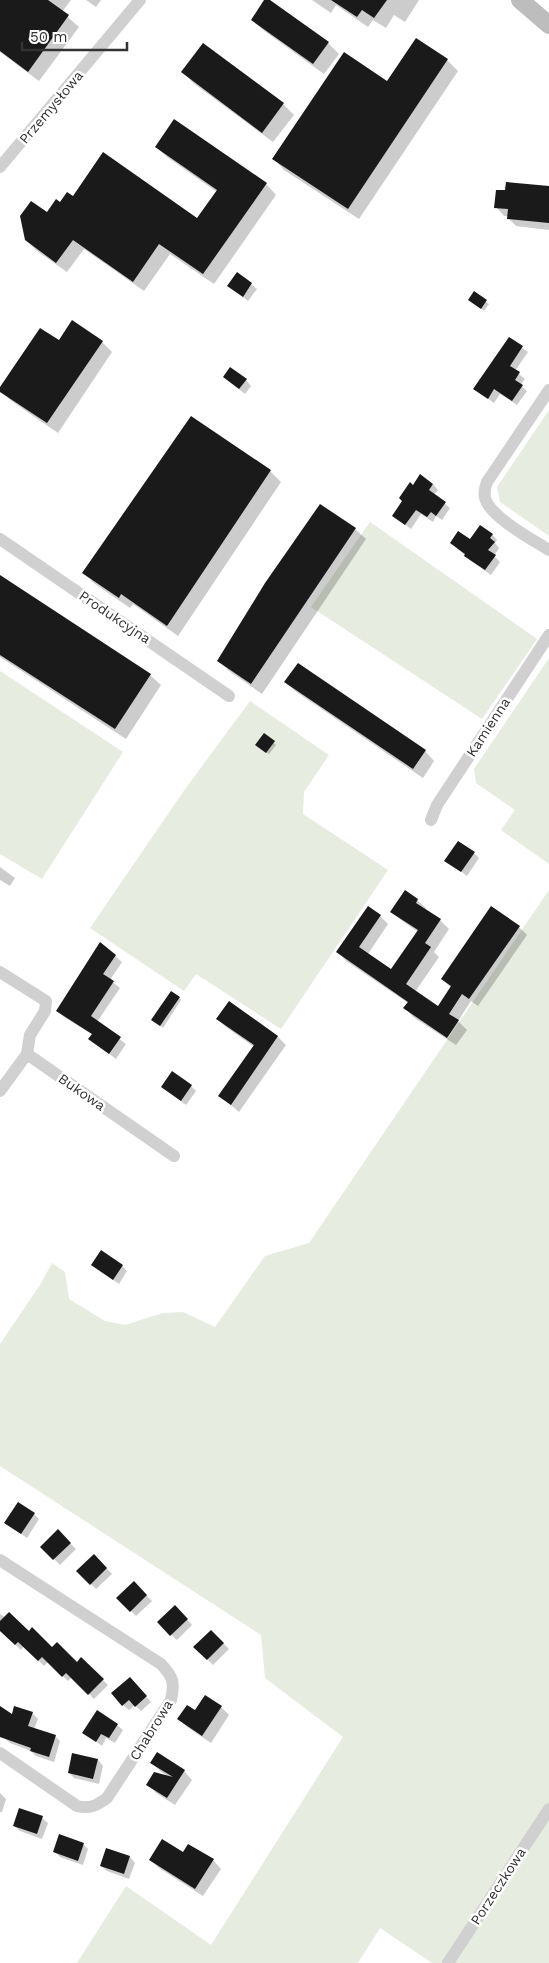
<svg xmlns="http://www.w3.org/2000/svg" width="549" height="1963" font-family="'Work Sans',sans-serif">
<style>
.green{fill:#e6ecdf}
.shadow{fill:#0003}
.building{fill:#1a1a1a}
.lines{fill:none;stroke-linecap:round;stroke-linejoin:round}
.street{stroke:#d0d0d0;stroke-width:12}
.secondary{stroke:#bdbdbd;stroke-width:18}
.labels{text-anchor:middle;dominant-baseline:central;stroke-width:5;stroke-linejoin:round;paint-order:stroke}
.street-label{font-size:14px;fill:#333;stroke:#fff}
</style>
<rect width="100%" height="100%" fill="#fff"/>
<g class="green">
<path d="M549 410V536L500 502 497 487Z"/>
<path d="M370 522 537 639 482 719 311 607Z"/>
<path d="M549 658V864L501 830 515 810 476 783 474 769Z"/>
<path d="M0 671 123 752 42 879 0 854Z"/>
<path d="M250 701 329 755 304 792 303 814 388 870 281 1029 196 974 184 991 90 928 183 792Z"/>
<path d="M549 890V1963H432L380 1928 358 1963H77L126 1886 211 1945 343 1737 265 1678 261 1635 0 1466V1344L40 1285 52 1263 65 1272 69 1299 105 1321 125 1325 163 1313 183 1312 215 1327 265 1256 309 1243Z"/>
</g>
<g class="shadow">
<path d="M0 0H71L62 12 79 27 39 81 0 52Z"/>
<path d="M86 0H101L96 7Z"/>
<path d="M266 0 328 43 339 54 324 74 263 30 252 19Z"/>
<path d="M312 0H419L405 22 394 15 386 28 373 20 368 27 336 5 331 13Z"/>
<path d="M416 39 447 60 458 71 359 219 284 170 274 159 387 82Z"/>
<path d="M183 72 283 104 294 115 273 142 193 83Z"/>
<path d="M156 147 266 184 276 195 214 284 170 254 144 291 84 249 67 272 37 251 26 240 47 214 61 203 73 198 197 220 217 192 167 157Z"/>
<path d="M549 188V230L516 226 508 218V216H504L496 207Z"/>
<path d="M251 284 257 289 248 301 229 286Z"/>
<path d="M474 293 489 304 484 311 472 302Z"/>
<path d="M509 338 528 352 515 371 525 379 520 385 527 391 517 405 500 394 494 403 475 389Z"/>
<path d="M59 342H102L112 352 58 433 10 400 0 389Z"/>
<path d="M246 380 251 386 245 394 230 382Z"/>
<path d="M191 418 270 471 281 482 178 636 133 604 130 608 95 584 84 573Z"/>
<path d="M433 484 438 490 434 495 450 508 442 520 436 516 433 522 421 514 411 529 394 516Z"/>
<path d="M355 529 366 539 262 694 229 671 218 660Z"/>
<path d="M492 534 497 540 495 543 499 548 494 556 500 562 491 575 471 561 451 543 471 541Z"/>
<path d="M0 577 150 675 161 685 126 739 0 657Z"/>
<path d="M286 682 425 751 434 761 423 778 295 691Z"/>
<path d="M264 735 276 745 269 754 259 747Z"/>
<path d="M474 853 479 858 467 876 446 860Z"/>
<path d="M0 867 15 878 10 886 0 880Z"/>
<path d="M417 900 426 908 425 910 440 920 449 929 434 952 439 957 415 992 438 1007 451 988 442 979 519 927 527 935 478 1006 471 1001 458 1021 467 1030 456 1045 413 1017 405 1008 408 1003 346 961 338 952 380 916 388 924 368 954 392 971 418 932 401 920 392 912Z"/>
<path d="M101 944 122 962 110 980 120 988 97 1022 126 1044 116 1059 90 1039 93 1035 64 1017 58 1011Z"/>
<path d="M179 998 181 1000 163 1028 155 1022Z"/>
<path d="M229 1003 278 1037 286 1045 239 1112 220 1096 254 1047 226 1027 218 1019Z"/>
<path d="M191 1086 196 1091 186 1105 162 1087Z"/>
<path d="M92 1265 122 1266 127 1271 119 1284Z"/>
<path d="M34 1514 39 1519 27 1538 6 1523Z"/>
<path d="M58 1531 76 1549 60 1565 42 1547Z"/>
<path d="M94 1555 112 1574 96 1589 78 1571Z"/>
<path d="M134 1583 152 1601 136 1616 118 1598Z"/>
<path d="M175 1607 192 1625 177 1640 159 1623Z"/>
<path d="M0 1614 77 1664 81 1659 108 1685 94 1699 72 1677 68 1681 48 1662 44 1666 24 1646 21 1650 1 1631 0 1632Z"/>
<path d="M211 1631 229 1649 213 1665 195 1647Z"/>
<path d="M135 1684 151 1702 141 1711 135 1705 129 1710 123 1705Z"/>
<path d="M15 1707 32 1713 38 1719 34 1729 55 1736 60 1741 54 1762 36 1756 31 1751 10 1743 0 1733V1708L12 1715Z"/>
<path d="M221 1707 229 1715 211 1743 187 1727 179 1719 196 1712Z"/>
<path d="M117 1725 123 1730 115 1743 106 1738 102 1746 84 1733Z"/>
<path d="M158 1754 184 1771 192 1780 175 1805 156 1793 148 1784 169 1777 160 1771 152 1763Z"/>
<path d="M98 1760 103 1766 99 1784 74 1778 69 1773Z"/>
<path d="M0 1793 6 1799 2 1812H0Z"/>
<path d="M42 1818 48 1823 42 1839 20 1831 14 1826Z"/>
<path d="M83 1844 88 1849 83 1865 60 1857 55 1852Z"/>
<path d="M183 1854 213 1860 221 1869 203 1896 159 1868 151 1860Z"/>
<path d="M130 1857 135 1863 129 1879 107 1871 101 1866Z"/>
</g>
<g class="building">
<path d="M0 0H48L69 15 28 72 0 51Z"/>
<path d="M264 0H270L329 42 313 64 251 20Z"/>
<path d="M331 0H387L374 18 362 10 357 17Z"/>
<path d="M416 38 448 59 348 209 272 159 344 52 387 81Z"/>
<path d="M203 43 284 103 262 133 181 72Z"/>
<path d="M174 119 267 183 203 274 159 244 133 282 73 240 56 263 25 240 20 216 31 201 47 212 56 199 60 202 67 192 73 196 103 152 197 218 217 190 155 147Z"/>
<path d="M506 182 549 186V223L507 219 508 209 494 208 496 190H505Z"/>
<path d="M237 272 252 283 243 297 227 286Z"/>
<path d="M474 291 487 300 481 309 468 300Z"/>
<path d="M72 320 103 341 47 423 0 392V387L40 328 59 340Z"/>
<path d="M509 337 523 346 510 366 520 372 515 380 523 385 512 401 494 389 488 399 473 389Z"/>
<path d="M230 367 247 379 239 389 223 377Z"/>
<path d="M191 416 271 470 167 626 121 594 119 598 82 573Z"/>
<path d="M420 474 433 484 429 490 446 502 436 516 431 512 427 517 416 510 405 525 392 516 402 501 399 498 410 482 413 485Z"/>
<path d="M320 504 356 528 251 684 217 661 265 583Z"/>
<path d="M480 525 493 534 490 538 495 542 488 550 496 555 485 570 464 556 465 554 450 543 458 531 470 539Z"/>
<path d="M0 575 151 674 115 729 0 655Z"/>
<path d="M298 663 426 750 413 769 284 682Z"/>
<path d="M264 733 275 741 266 753 255 745Z"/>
<path d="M458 841 475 852 461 872 444 861Z"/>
<path d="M405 890 418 899 416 903 441 919 425 943 431 947 406 984 438 1006 451 986 441 979 491 906 520 926 469 999 462 994 449 1014 459 1020 447 1038 403 1008 408 1002 336 952 368 906 381 915 359 947 391 969 418 930 390 912Z"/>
<path d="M100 942 116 955 103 974 114 981 91 1016 121 1037 109 1054 88 1039 92 1034 56 1011Z"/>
<path d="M171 991 180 997 160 1026 151 1020Z"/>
<path d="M229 1001 278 1036 231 1105 218 1096 254 1045 216 1019Z"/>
<path d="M172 1071 192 1085 181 1101 161 1087Z"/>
<path d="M101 1250 123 1265 113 1280 91 1265Z"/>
<path d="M18 1502 35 1513 21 1534 4 1523Z"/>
<path d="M58 1529 71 1543 53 1560 40 1547Z"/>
<path d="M94 1554 107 1568 90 1585 76 1571Z"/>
<path d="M134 1581 147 1595 130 1612 116 1598Z"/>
<path d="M175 1605 188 1619 170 1636 157 1622Z"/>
<path d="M9 1612 29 1631 32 1627 52 1647 57 1642 77 1662 81 1657 104 1679 88 1695 66 1673 62 1677 42 1657 38 1661 18 1642 15 1645 0 1631V1621Z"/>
<path d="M211 1630 224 1643 207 1660 193 1647Z"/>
<path d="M130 1677 147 1696 135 1707 129 1700 122 1706 111 1693Z"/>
<path d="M205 1695 222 1706 202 1736 177 1719 187 1705 195 1710Z"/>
<path d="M0 1706 12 1714 14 1706 33 1712 28 1726 56 1735 49 1757 30 1751 31 1748 0 1737Z"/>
<path d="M97 1710 118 1724 109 1738 101 1734 96 1742 82 1733Z"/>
<path d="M157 1752 185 1770 167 1798 146 1785 154 1772 173 1777 150 1763Z"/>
<path d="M72 1753 98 1759 93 1779 68 1773Z"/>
<path d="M19 1808 43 1816 37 1834 13 1826Z"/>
<path d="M59 1834 84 1843 78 1861 53 1852Z"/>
<path d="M162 1839 183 1852 188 1844 214 1859 195 1889 149 1860Z"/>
<path d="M106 1848 130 1856 124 1874 100 1866Z"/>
</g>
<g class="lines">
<g class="street">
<path d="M0 167 140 0"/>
<path d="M549 390 487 482C485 487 484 493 485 498 490 517 533 540 549 550"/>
<path d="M0 539 229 696"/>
<path d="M431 820 437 805 549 635"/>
<path d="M0 972 46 1001 45 1011 30 1035 27 1054"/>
<path d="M0 1091 27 1054 174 1156"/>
<path d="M0 1560 161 1664C173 1677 175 1682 171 1700L107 1798C96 1806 90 1809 77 1806L0 1753"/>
<path d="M448 1963 549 1809"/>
</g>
<path class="secondary" d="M520 0 549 25"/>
</g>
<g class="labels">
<g class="street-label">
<text transform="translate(51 107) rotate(-50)">Przemysłowa</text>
<text transform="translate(115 617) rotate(34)">Produkcyjna</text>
<text transform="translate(488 727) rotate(-57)">Kamienna</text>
<text transform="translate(82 1092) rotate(35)">Bukowa</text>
<text transform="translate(151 1730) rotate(-58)">Chabrowa</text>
<text transform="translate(498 1886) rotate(-57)">Porzeczkowa</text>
</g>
</g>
<path d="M22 42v8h105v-8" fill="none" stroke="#333333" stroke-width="2.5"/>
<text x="30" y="42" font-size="15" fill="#333333" stroke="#ffffff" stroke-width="4" paint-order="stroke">50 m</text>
</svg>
